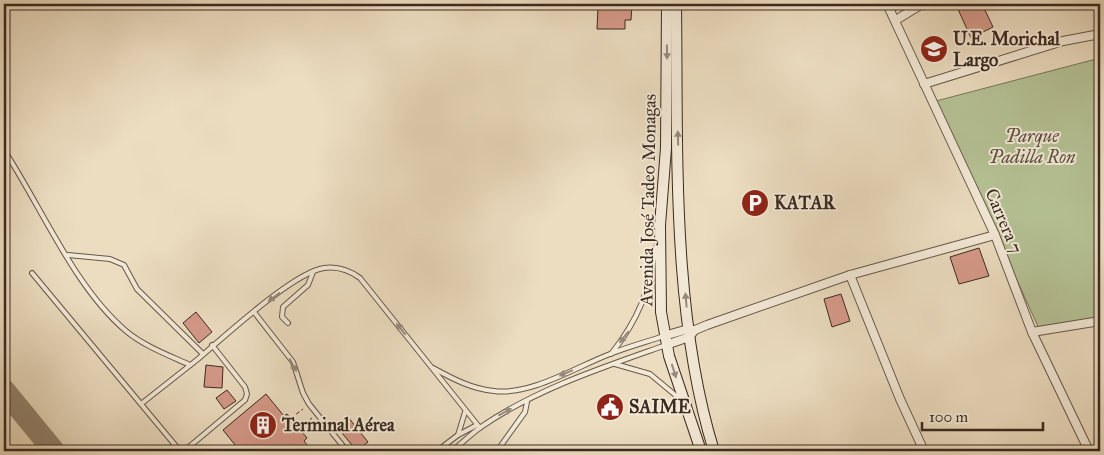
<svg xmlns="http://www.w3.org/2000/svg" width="1104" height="455" font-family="'IM FELL Great Primer',serif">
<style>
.green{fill:#b5c295;stroke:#78765a}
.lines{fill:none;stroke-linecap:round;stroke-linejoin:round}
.taxiway{stroke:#938470;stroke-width:22}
.building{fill:#d69a8a;stroke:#3a2a20}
.lane-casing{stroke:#665748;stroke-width:6}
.street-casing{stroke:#665748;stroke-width:10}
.secondary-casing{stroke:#3a2a20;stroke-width:12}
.path{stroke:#3a2a20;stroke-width:1;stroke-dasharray:4 2.5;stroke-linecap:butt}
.lane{stroke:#f3e9d7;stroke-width:4}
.street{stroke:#f3e9d7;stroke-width:8}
.secondary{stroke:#f3e9d7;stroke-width:10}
.oneway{fill:#968a7c}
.labels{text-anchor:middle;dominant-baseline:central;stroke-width:4;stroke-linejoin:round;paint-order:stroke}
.poi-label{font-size:18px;font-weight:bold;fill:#3a2a20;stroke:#f3e9d7;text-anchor:start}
.park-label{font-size:18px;font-style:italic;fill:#59503d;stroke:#f3e9d7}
.street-label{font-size:18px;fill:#3a2a20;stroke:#f3e9d7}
</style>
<rect width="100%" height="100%" fill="#ecddc1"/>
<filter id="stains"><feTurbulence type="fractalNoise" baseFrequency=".004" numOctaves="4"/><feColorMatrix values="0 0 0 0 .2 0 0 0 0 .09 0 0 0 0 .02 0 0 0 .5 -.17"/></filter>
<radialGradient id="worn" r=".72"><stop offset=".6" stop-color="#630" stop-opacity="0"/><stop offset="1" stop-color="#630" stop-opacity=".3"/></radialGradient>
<path class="green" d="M1100 58V325L1040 331 936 101Z"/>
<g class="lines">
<path class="taxiway" d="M4 390 54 451"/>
</g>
<g class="building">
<path d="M612 4H632L631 20H625V29H597L598 7H612Z"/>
<path d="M963 4H982L993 27 971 38 957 7Z"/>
<path d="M979 248 989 276 959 284 950 257Z"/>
<path d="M841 294 850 321 832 327 824 299Z"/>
<path d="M196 312 212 332 199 343 183 323Z"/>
<path d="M206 365 223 367 222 388 204 387Z"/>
<path d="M227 390 236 401 224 409 216 398Z"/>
<path d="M266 394 284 416 287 414 307 438 304 441 312 451H240L223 430Z"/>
<path d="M348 417 368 442 357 451 336 426Z"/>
</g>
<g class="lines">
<g class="lane-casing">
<g id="lane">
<path d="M4 150C41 206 74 287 126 331 144 346 168 355 190 365"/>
<path d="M68 255 110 259 124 265 137 289 203 354"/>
<path d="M32 273 180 451"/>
<path d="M254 312 293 362 303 393 309 404 347 451"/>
<path d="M288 323 282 317 283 307 308 285 313 272"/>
<path d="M611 354C639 319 649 291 656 247"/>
<path d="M615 364 650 374 680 399"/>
<path d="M433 368C453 379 472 389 494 391 530 396 576 367 610 354 627 347 646 342 664 336"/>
<path d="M141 404C160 389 179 374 198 359 224 337 294 272 324 268 338 266 349 270 360 278L480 428"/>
<path d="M458 435 465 412"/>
<path d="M184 451 245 400 247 394 245 387 212 345"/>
<path d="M437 451 458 435 477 425"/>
<path d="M452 451C462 443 471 434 481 427 536 389 604 367 666 345"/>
<path d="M497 451 525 412 527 402"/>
</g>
</g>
<g class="street-casing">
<g id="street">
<path d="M887 4 995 235 1032 332 1089 451"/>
<path d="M896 20 922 4"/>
<path d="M924 84 1063 41 1100 34"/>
<path d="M850 275 900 399 924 451"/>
<path d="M1032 332 1100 321"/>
<path d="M664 336 688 329 693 330"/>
<path d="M666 345 689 337 695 330 707 325 850 275 995 235"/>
<path d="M1095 451 1100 448"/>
</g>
</g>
<g class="secondary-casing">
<g id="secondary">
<path d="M667 4 666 148 660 225 661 312 669 356 701 451"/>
<path d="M676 4C678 149 671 312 714 451"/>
</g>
</g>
<g class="path">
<path d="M291 418 303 409"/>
<path d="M300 428 312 418"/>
</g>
<use href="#lane" class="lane"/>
<use href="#street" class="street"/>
<use href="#secondary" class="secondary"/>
</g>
<defs><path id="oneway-solid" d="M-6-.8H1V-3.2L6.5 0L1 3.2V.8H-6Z" transform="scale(1.25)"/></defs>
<g class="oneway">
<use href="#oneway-solid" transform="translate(667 52) rotate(89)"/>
<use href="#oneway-solid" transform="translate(678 138) rotate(-91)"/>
<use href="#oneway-solid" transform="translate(274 297) rotate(144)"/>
<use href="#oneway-solid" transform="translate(686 300) rotate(-95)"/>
<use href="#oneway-solid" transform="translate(401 329) rotate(-129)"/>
<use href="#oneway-solid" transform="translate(624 337) rotate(128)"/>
<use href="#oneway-solid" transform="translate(293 365) rotate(62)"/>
<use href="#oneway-solid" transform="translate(674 371) rotate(72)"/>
<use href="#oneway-solid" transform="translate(566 373) rotate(157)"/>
<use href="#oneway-solid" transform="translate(505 412) rotate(-28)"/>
</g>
<defs>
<g id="school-disc" transform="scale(1.4375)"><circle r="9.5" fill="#8f2418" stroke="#f3e9d7"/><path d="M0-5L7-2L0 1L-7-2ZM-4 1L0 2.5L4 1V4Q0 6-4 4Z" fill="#fff"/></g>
<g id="parking-disc" transform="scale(1.4375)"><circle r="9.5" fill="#8f2418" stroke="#f3e9d7"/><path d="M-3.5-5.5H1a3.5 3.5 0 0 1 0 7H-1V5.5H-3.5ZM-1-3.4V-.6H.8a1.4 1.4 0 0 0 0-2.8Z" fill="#fff"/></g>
<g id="civic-disc" transform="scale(1.4375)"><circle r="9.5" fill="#8f2418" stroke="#f3e9d7"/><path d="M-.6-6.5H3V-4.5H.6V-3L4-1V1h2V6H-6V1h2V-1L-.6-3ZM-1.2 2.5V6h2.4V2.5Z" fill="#fff"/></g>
<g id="building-disc" transform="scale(1.4375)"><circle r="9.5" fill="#8f2418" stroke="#f3e9d7"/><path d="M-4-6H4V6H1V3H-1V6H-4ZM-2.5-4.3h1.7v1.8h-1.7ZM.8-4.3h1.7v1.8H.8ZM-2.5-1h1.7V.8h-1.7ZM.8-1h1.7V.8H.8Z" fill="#fff"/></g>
</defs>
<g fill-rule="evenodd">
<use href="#school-disc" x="934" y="49"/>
<use href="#parking-disc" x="755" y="203"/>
<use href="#civic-disc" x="610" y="407"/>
<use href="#building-disc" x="263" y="425"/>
</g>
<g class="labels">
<g class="poi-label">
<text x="953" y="39">U.E. Morichal<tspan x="953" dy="21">Largo</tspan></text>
<text x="774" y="203">KATAR</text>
<text x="629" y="407">SAIME</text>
<text x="282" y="425">Terminal Aérea</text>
</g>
<g class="park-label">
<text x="1032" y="136">Parque<tspan x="1032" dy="21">Padilla Ron</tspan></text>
</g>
<g class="street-label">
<text transform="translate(648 200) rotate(-89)">Avenida José Tadeo Monagas</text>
<text transform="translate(1004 221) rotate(67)">Carrera 7</text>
</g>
</g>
<rect width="1104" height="455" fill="none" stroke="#ecddc1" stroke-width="20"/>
<rect x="5" y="5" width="1094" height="445" fill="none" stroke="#3a2a20" stroke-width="2.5"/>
<rect x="10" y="10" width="1084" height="435" fill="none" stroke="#3a2a20"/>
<path d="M922 422v8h121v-8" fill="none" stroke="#3a2a20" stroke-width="2.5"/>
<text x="929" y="422" font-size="15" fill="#3a2a20" stroke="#f3e9d7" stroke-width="4" paint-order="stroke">100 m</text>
<rect width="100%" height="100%" filter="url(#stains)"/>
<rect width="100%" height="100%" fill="url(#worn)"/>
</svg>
